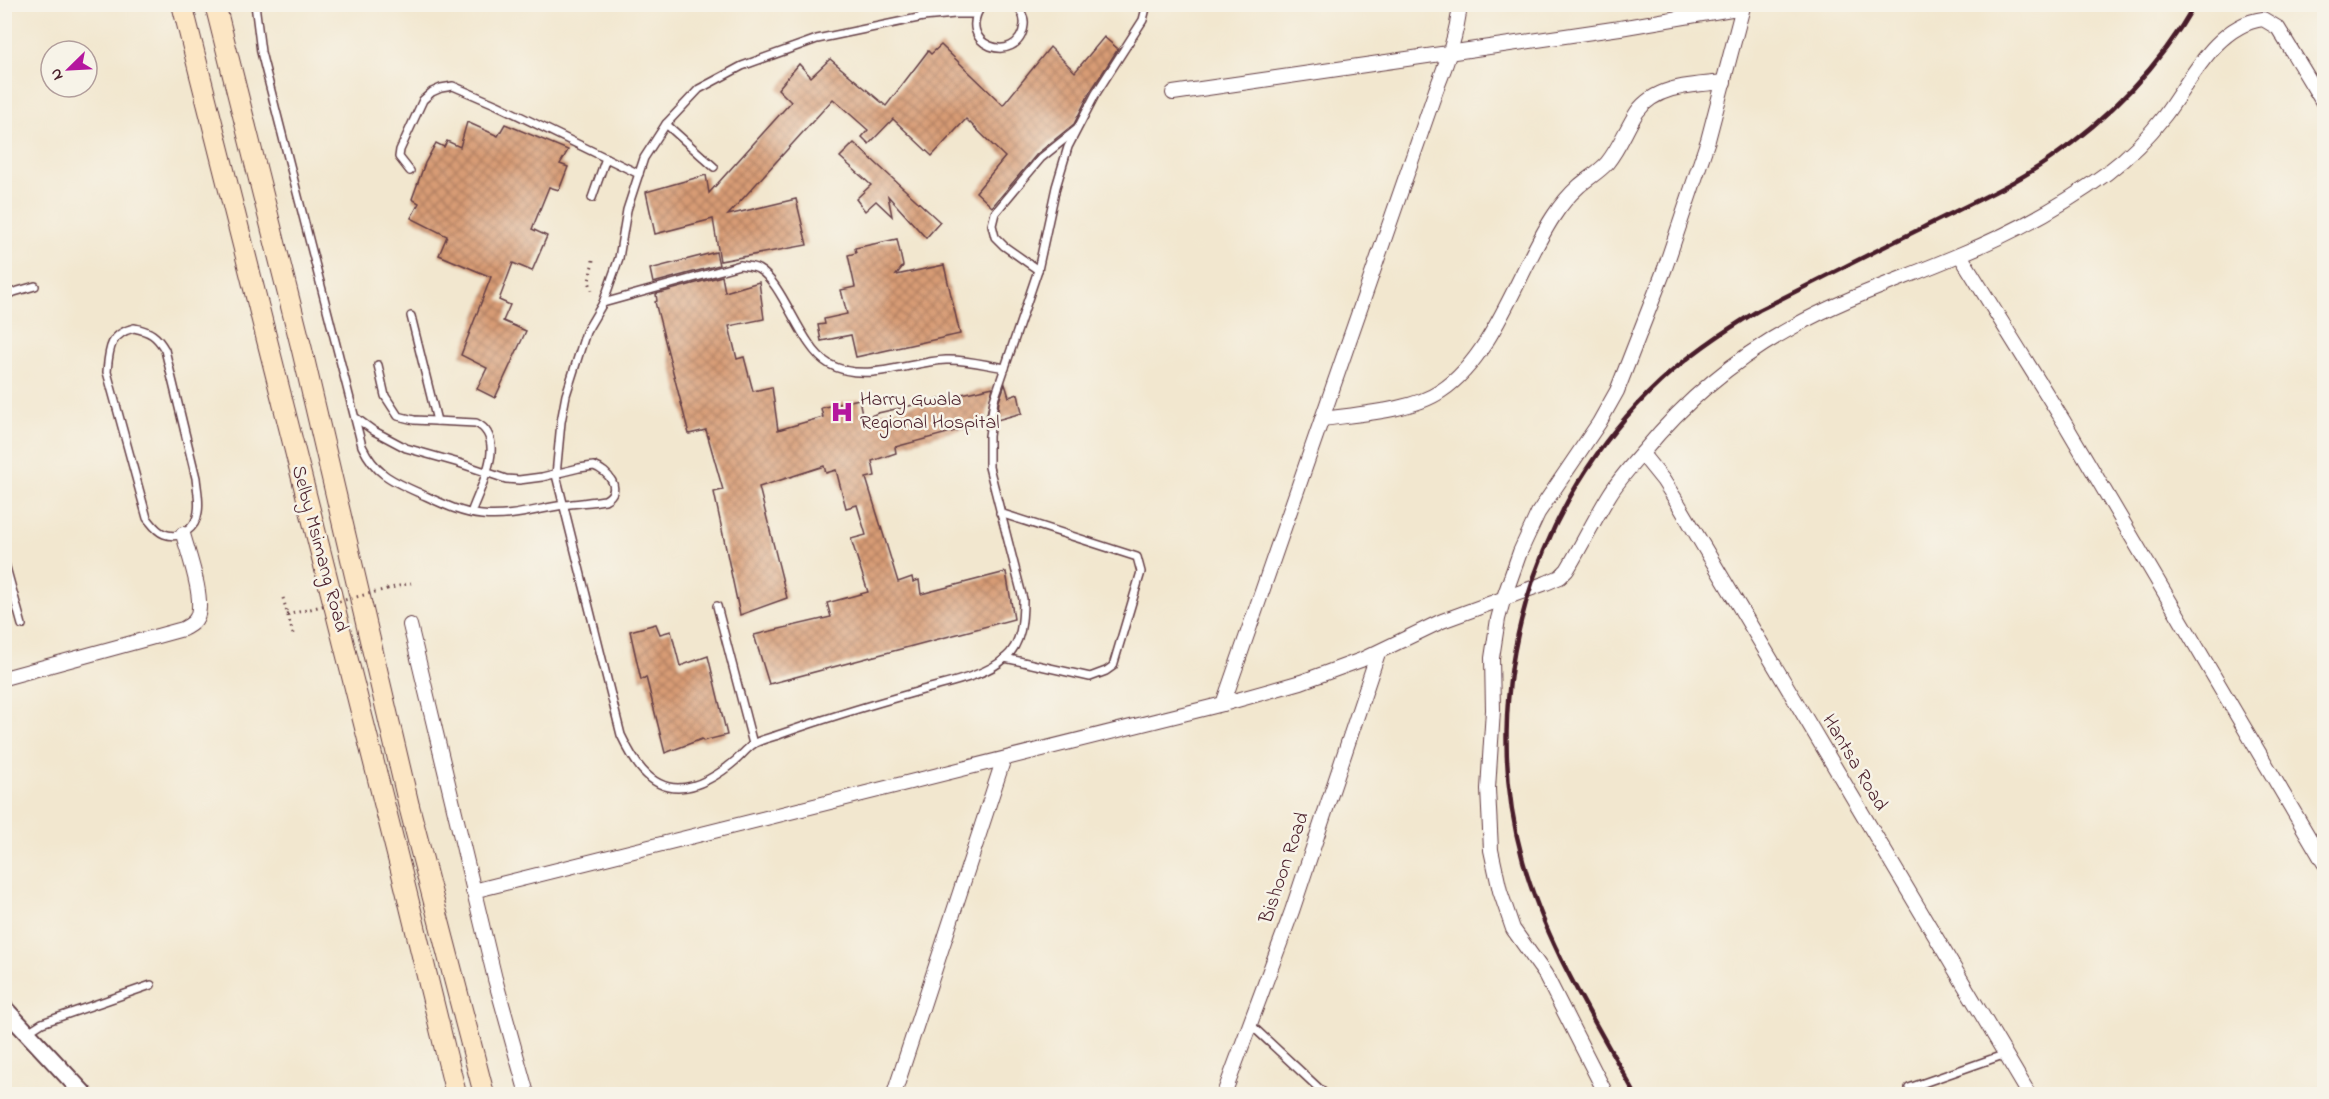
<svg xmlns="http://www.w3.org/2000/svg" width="2329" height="1099" font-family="'Indie Flower',sans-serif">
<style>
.building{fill:url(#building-cross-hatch)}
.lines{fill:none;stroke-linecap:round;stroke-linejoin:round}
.service-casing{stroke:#633d44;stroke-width:10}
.minor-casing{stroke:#633d44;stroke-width:16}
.tertiary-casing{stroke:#633d44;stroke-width:20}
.secondary-casing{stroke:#633d44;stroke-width:22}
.path{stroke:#633d44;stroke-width:3;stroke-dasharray:1.5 4.5;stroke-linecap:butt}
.service{stroke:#fff;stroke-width:7}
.minor{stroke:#fff;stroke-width:14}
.tertiary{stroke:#fff;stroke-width:16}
.secondary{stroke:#fce6c4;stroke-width:20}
.rail{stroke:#4a1f2b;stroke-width:4.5}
.path-bridge{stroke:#633d44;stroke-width:3;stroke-dasharray:1.5 4.5;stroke-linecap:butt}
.labels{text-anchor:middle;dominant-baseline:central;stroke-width:5;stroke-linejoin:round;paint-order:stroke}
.poi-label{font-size:20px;fill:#4a1f2b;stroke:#f7f3e8;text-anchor:start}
.street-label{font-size:20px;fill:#4a1f2b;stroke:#f7f3e8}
</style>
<defs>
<pattern id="building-cross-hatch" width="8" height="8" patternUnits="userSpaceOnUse" patternTransform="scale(1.5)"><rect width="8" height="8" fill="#d79b75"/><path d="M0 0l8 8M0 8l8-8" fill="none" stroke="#b07e60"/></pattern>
</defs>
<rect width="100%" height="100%" fill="#f7f3e8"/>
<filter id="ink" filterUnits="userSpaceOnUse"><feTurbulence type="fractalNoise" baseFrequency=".0167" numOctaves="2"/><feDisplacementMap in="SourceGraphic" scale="12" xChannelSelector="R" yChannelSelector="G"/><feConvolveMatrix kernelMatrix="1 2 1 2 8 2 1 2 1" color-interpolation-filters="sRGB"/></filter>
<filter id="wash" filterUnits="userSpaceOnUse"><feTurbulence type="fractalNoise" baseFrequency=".008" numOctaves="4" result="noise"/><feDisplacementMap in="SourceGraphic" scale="24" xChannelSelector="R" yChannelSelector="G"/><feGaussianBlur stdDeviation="1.35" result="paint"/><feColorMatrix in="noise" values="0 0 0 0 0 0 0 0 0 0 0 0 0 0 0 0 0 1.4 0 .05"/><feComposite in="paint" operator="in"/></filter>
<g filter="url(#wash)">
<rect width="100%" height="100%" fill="#f2e7cf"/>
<g id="blocks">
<g class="building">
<path d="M1104 37 1118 49 1090 92 1074 124 1037 154 992 207 976 192 1005 157 966 119 932 156 893 119 869 144 862 137 868 130 833 99 728 215 796 199 807 245 720 261 713 219 655 234 646 192 706 175 709 193 791 102 778 89 799 64 811 77 830 59 886 106 928 51 931 54 941 45 1003 105 1050 47 1075 72Z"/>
<path d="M467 122 498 136 505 124 568 150 560 164 568 167 559 190 549 187 532 229 547 236 532 271 513 263 499 300 510 305 503 321 526 331 495 398 477 389 487 368 461 355 491 277 439 255 447 236 411 218 419 203 412 199 425 163 436 143 444 147 447 141 460 147Z"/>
<path d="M854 143 940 222 926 238 888 196 892 216 876 201 865 211 856 199 871 185 840 157Z"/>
<path d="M897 239 903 266 896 275 944 265 960 334 856 357 851 335 821 341 818 325 825 324 824 319 847 314 841 290 855 287 848 255 856 253 855 248Z"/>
<path d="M716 252 719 265 653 283 650 269Z"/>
<path d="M722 276 725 292 759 282 764 319 729 326 737 359 744 357 753 391 772 387 778 430 823 417 821 408 859 399 863 419 878 413 993 387 985 423 895 447 896 453 872 461 875 476 866 478 898 582 912 577 913 582 919 580 921 594 1006 572 1014 619 769 684 754 635 831 617 827 603 868 592 851 539 866 535 857 505 846 508 836 470 826 473 824 466 759 487 787 598 740 615 714 492 723 490 706 430 689 434 655 302 657 301 656 294Z"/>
<path d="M1005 384 1009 397 1018 394 1022 413 997 420 999 401Z"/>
<path d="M656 624 660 634 671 631 680 666 708 656 727 735 703 741 702 739 665 753 646 677 641 680 630 631Z"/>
</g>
</g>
</g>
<g filter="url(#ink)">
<use href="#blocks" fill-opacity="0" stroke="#633d44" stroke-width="1.5"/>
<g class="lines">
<g class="service-casing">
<g id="service">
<path d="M255 4 261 52 362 446C375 473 390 480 417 492 437 501 459 513 482 515 510 518 536 509 564 505 578 503 592 502 605 500 624 490 608 471 594 466L579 468 542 477 519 480 506 479 459 463 406 448 374 431 356 418"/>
<path d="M919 4 923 17"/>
<path d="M983 4C952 45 1019 68 1024 25 1025 17 1020 9 1014 4"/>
<path d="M976 14H955L923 17 817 39 742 66 699 89 666 124 644 158 627 210 619 258 603 303 586 332 566 395 561 422 556 475 621 735C632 758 648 788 678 788 698 788 720 774 735 761 741 756 748 747 755 743 763 739 773 737 781 734 826 718 870 705 916 692 942 684 985 677 1005 658 1022 644 1023 619 1023 599L989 467V436L994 400 1038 270 1056 187 1068 147 1095 95 1143 20 1147 4"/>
<path d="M666 124 714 167"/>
<path d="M410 171 399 157 400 150 423 100 432 92 441 88 453 86 497 105 639 174"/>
<path d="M592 198 606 158"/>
<path d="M1038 270 1004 246 995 237 992 225 995 213 1041 158 1076 130"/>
<path d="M4 295 35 286"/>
<path d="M603 303 740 265C745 266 753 266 758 269 784 283 800 347 829 364 865 384 908 362 946 360 965 359 986 365 1005 368"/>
<path d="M411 316 437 421"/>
<path d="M134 328C150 331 157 336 165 350L196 478C197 489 200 501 198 512 196 528 181 540 164 534 156 531 152 524 147 518L107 372C109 350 109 334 134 328Z"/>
<path d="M378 365 385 396 398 416 414 420 476 423C509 439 479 489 471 513"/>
<path d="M1000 513 1137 557 1141 572 1113 666 1106 671 1090 677 1005 658"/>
<path d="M4 560 22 625"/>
<path d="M717 606 753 744"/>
<path d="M1250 1024 1325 1094"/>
<path d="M28 1032 42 1023 151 985"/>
<path d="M1909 1088 2006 1054"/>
</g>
</g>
<g class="minor-casing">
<g id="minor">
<path d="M1173 93 1620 28 1743 7 1708 140 1665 268 1628 363 1617 391 1599 423 1538 513 1520 552 1504 597 1498 619 1492 658 1493 710 1488 789 1491 850 1500 891 1513 929 1545 974 1606 1094"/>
<path d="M1960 255 2064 422 2324 863"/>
<path d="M1323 419C1358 414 1412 411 1441 391 1494 356 1519 269 1553 217 1560 206 1569 195 1579 186 1588 178 1599 172 1607 163 1620 147 1626 129 1637 112 1656 85 1694 85 1724 82"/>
<path d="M1642 454 1663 480 1679 505 2029 1094"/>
<path d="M410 625 495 979 527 1094"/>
<path d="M4 678 183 629C188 626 194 624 197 617 205 599 188 553 183 534"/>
<path d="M1223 704 1436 90C1447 62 1457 35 1460 4"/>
<path d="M473 891 1223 704 1301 682 1361 660 1442 621 1546 583 1560 577 1567 570C1582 545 1595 518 1610 494 1620 478 1632 465 1644 451 1686 400 1733 360 1791 328 1844 298 1903 279 1959 255 2010 234 2062 206 2107 173 2128 157 2149 136 2165 115 2191 80 2216 25 2263 19L2278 28 2324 104"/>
<path d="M894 1094 1003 761"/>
<path d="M1224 1094 1292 911 1378 653"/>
</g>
</g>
<g class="tertiary-casing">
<path id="tertiary" d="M4 1008 84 1094"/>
</g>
<g class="secondary-casing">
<g id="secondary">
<path d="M182 4C273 368 368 730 456 1094"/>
<path d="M215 4 302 350 409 806 484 1094"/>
</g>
</g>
<g class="path">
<path d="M593 260 589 281 593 294"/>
<path d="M387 589 411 583"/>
<path d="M283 598 293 634"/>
</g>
<use href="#service" class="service"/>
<use href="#minor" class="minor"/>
<use href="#tertiary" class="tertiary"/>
<use href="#secondary" class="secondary"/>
<path class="rail" d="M1635 1094C1594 1019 1546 945 1523 861 1476 692 1532 501 1660 382 1690 354 1724 331 1759 310 1813 283 1867 255 1922 228 1965 206 2010 187 2050 159 2108 119 2160 66 2195 4"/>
<path class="path-bridge" d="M287 615 387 589"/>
</g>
</g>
<defs>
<g id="hospital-bare" transform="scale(1.8)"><path d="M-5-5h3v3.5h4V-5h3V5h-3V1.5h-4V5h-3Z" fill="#b5179e" stroke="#f7f3e8" stroke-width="2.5" paint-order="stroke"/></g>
</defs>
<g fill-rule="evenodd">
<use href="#hospital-bare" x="842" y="412"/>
</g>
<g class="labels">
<g class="poi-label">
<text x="860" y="400">Harry Gwala<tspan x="860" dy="23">Regional Hospital</tspan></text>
</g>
<g class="street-label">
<text transform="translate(319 549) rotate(75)">Selby Msimang Road</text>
<text transform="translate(1854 763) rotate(59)">Hantsa Road</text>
<text transform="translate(1285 868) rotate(-71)">Bishoon Road</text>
</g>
</g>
<rect width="2329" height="1099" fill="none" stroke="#f7f3e8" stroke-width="24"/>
<g transform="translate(69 69) rotate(246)"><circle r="28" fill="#f7f3e8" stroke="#b29e9c" stroke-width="1.5"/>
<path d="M0-4.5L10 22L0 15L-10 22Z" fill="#b5179e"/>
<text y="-9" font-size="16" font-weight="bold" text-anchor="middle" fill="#4a1f2b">N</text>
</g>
</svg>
